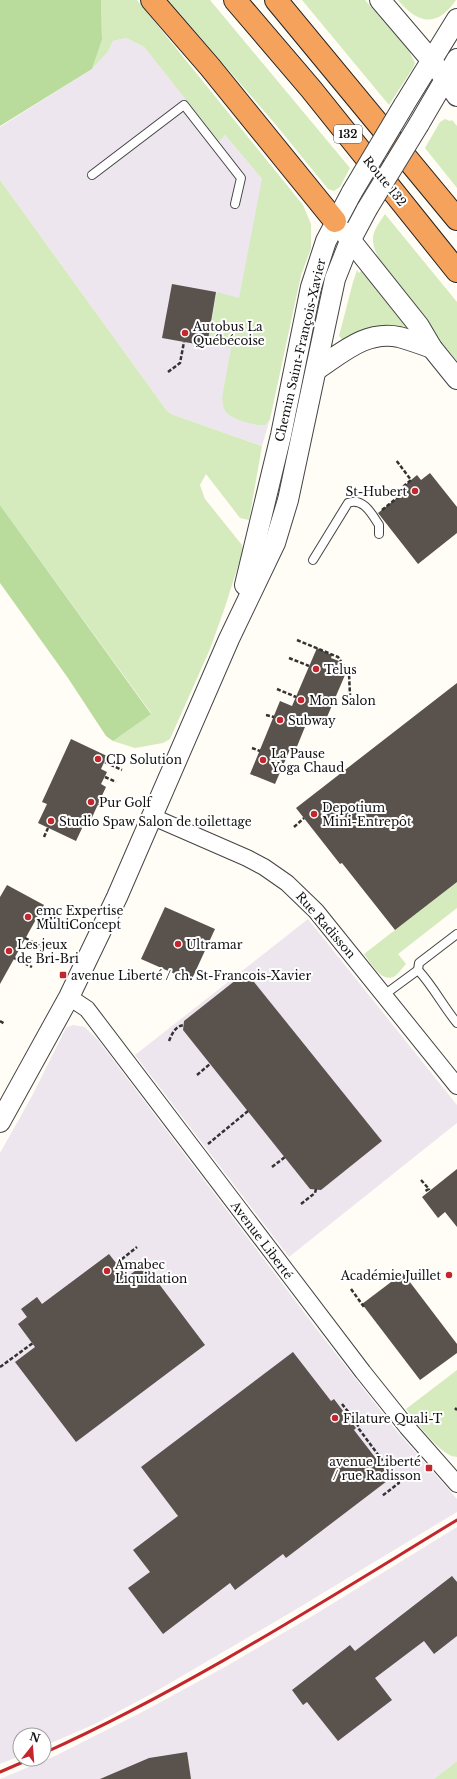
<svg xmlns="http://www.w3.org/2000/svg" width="457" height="1779" font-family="'Libre Baskerville',serif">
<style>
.industrial{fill:#eee6ef}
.green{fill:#d5ebbd}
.forest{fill:#b9dc9c}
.building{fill:#5a524d}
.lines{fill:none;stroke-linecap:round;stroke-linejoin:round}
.service-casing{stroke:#444;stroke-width:10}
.minor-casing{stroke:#444;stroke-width:18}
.tertiary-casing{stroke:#444;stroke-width:22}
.motorway-casing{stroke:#222;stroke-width:24}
.path{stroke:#333;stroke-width:2.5;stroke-dasharray:4 2;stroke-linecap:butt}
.service{stroke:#fff;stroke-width:8}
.minor{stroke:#fff;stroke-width:16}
.tertiary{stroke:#fff;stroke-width:20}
.motorway{stroke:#f5a25d;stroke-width:22}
.rail{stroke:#c4262e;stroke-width:3}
.tertiary-bridge-casing{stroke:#444;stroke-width:22;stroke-linecap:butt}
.tertiary-bridge{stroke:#fff;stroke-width:20}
.poi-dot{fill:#c4262e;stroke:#fff;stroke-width:1.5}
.labels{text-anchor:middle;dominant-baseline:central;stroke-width:4;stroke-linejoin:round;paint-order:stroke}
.shield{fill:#fff;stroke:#585858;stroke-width:1}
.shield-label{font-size:11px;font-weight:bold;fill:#111}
.street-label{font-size:12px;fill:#111;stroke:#fff}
.poi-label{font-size:12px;fill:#111;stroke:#fff;text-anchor:start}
</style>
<rect width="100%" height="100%" fill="#fffdf5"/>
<g class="industrial">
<path d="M126 38 144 47 219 140 225 135 262 179 311 248 301 275 270 419 262 446 171 414 167 411 0 180V127L92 69 108 52 113 41Z"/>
<path d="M308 919 457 1105V1123L289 1257 135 1055Z"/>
<path d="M73 1025 85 1027 98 1040 322 1336 395 1429 457 1499V1512L290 1613 153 1693 95 1724 44 1746V1735H20V1756L0 1764V1153L32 1096 66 1028Z"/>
<path d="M457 1527V1761L434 1779H0L55 1756 146 1710 223 1668 314 1615Z"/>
</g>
<g class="green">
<path d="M101 0H137L303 205 311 224V248L301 275 295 302 270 419 265 425C256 426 233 420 227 413 223 409 223 403 222 398L231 348 221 346 209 336 217 292 239 298 262 179 225 135 219 141 144 47 126 38 113 41 108 52 92 69 102 40Z"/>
<path d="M168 0H210L350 168 340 187 334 191 328 189 276 125Z"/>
<path d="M302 0H365L409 51 415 63 413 68 389 105Z"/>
<path d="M398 0H456C437 28 418 24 398 0Z"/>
<path d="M445 119 450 121 452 120 457 126V188L425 148 440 122Z"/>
<path d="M0 180 167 411 171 414 262 446 249 520 240 518 206 474 200 485 205 499 242 545 243 550 225 607 210 649 170 739 163 743 135 748 113 741 151 713 0 505Z"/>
<path d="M385 214 457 302V361L376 261 379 259C368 237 373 232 385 214Z"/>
<path d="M364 269 411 330C381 326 371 324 343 340L339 336 353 282 357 270 359 273Z"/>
<path d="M457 882V908L398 954 406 964C403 967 399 973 395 976 382 984 371 963 364 954Z"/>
<path d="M457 1370V1457C441 1457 416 1421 406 1409Z"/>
<path d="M457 1761V1779H434Z"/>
</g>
<g class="forest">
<path d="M0 0H101L102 40 92 69 0 126Z"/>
<path d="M0 505 151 714 113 741 106 736 68 678 0 583Z"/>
</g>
<g class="building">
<path d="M172 284 216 292 207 346 162 338Z"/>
<path d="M430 473 457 507V533L418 564 378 513 407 490 404 486 417 475 421 480Z"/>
<path d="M317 648 332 655 331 658 339 661 335 671 345 675 324 724 309 717 296 749 291 747 275 784 250 774 280 701 292 706Z"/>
<path d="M457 683V882L395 930 342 863 340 864 296 808Z"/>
<path d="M71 739 107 756 101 769 107 772 101 784 106 787 88 826 84 824 76 841 38 823 47 804 42 802Z"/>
<path d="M7 885 44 905 0 984V897Z"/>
<path d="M165 907 215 929 191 981 141 959Z"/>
<path d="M246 972 382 1141 321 1190 310 1189 183 1030 184 1021Z"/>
<path d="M457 1169V1227L445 1212 438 1218 422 1197Z"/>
<path d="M109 1254 127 1277 144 1264 205 1345 76 1442 15 1362 35 1347 18 1324 27 1317 21 1309 37 1297 42 1304Z"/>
<path d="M403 1273 457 1344V1353L420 1380 362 1304Z"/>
<path d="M293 1352 331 1401 334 1399 356 1428 354 1430 391 1478 286 1558 283 1554 235 1590 230 1583 163 1634 128 1588 150 1572 133 1550 178 1516 141 1467Z"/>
<path d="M452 1576 457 1582V1636L434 1654 424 1641 375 1678 392 1700 338 1741 307 1702 303 1705 292 1690 350 1645 355 1651Z"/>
<path d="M187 1752 191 1779H100L149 1758Z"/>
</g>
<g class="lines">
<g class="service-casing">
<g id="service">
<path d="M92 175 184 105 241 178 235 204"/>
<path d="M313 560 348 503C363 497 372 514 379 525V534"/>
<path d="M418 970C433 986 443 1006 457 1023"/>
<path d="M384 995 418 970 419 963 457 934"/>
</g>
</g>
<g class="minor-casing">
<g id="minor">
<path d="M153 817 247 858 264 867 287 883 316 911 457 1086"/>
<path d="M69 997 87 1009 363 1372 407 1427 457 1484"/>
</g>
</g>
<g class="tertiary-casing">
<g id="tertiary">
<path d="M380 0 432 61 457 96"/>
<path d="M404 105 457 19"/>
<path d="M419 124 457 59"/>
<path d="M344 232 419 326 432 348 457 379"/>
<path d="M316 370C342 353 366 330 399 337 410 340 421 344 432 348"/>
<path d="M245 585 281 435 311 287 326 241 352 192"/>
<path d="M0 1122 69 997 117 897 229 639 275 543 288 500 335 279 350 241 367 209"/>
</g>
</g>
<g class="motorway-casing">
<g id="motorway">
<path d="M152 0 210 67 335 221"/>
<path d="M235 0 311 89 457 271"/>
<path d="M276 0 457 219"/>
</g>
</g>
<g class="path">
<path d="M168 372 180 363 184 342"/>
<path d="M382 510 407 490 404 486 411 480 396 460"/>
<path d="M297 640 338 657 349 674 350 695"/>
<path d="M289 658 309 666"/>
<path d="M277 689 296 697"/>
<path d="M266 715 274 717"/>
<path d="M252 748 260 751"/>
<path d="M105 762 122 770"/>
<path d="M105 777 116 782"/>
<path d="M98 805 104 808"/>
<path d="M294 827 304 818"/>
<path d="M44 837 48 828"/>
<path d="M37 918 39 920 59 917"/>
<path d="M25 938 42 947"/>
<path d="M14 958 32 967"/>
<path d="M0 1021 5 1024"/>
<path d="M169 1041C172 1034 175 1026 184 1025"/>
<path d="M197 1075 210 1064"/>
<path d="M208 1144 248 1111"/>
<path d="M272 1167 285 1157"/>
<path d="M421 1180 429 1189 425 1191"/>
<path d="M301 1204 315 1193 316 1189"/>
<path d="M117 1263 137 1247"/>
<path d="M351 1289 364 1307"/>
<path d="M0 1367 33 1343"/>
<path d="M342 1404 357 1423 359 1429 399 1483 382 1496"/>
<path d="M455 1408 457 1410"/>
</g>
<use href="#service" class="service"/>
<use href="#minor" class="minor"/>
<use href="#tertiary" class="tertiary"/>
<use href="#motorway" class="motorway"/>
<g class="rail">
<path d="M44 1753C188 1688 322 1602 457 1520"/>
<path d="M0 1772 30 1759"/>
</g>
<g class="tertiary-bridge-casing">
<g id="tertiary-bridge">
<path d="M352 192 404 105"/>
<path d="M367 209 419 124"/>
</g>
</g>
<use href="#tertiary-bridge" class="tertiary-bridge"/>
</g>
<g class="poi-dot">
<circle cx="185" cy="333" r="4"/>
<circle cx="415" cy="491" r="4"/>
<circle cx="316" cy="669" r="4"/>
<circle cx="301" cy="700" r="4"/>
<circle cx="280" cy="720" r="4"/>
<circle cx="98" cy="759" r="4"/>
<circle cx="263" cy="760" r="4"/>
<circle cx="91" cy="802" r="4"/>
<circle cx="314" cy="814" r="4"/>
<circle cx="51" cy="821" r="4"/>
<circle cx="28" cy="917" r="4"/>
<circle cx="178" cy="944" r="4"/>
<circle cx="9" cy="951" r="4"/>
<rect x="59" y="971" width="8" height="8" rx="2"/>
<circle cx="107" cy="1271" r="4"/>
<circle cx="449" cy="1275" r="4"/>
<circle cx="335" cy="1418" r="4"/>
<rect x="425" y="1464" width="8" height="8" rx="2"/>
</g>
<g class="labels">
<rect class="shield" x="334" y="125" width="28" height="18" rx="3"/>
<g class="shield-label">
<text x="348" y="134">132</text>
</g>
<g class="street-label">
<text transform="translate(385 181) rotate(51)">Route 132</text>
<text transform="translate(300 350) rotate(-77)">Chemin Saint-François-Xavier</text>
<text transform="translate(326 925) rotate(49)">Rue Radisson</text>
<text transform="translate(262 1240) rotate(53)">Avenue Liberté</text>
</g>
<g class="poi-label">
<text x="193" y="326">Autobus La<tspan x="193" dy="14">Québécoise</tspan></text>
<text x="407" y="491" text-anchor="end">St-Hubert</text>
<text x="324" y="669">Telus</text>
<text x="309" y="700">Mon Salon</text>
<text x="288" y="720">Subway</text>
<text x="271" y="753">La Pause<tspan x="271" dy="14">Yoga Chaud</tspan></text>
<text x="106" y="759">CD Solution</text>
<text x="99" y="802">Pur Golf</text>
<text x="322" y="807">Depotium<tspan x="322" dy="14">Mini-Entrepôt</tspan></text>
<text x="59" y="821">Studio Spaw Salon de toilettage</text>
<text x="36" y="910">emc Expertise<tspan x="36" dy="14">MultiConcept</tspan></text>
<text x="17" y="944">Les jeux<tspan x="17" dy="14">de Bri-Bri</tspan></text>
<text x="186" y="944">Ultramar</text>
<text x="71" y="975">avenue Liberté / ch. St-Francois-Xavier</text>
<text x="115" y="1264">Amabec<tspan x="115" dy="14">Liquidation</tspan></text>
<text x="441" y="1275" text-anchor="end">Académie Juillet</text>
<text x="343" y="1418">Filature Quali-T</text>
<text x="421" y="1461" text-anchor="end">avenue Liberté<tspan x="421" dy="14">/ rue Radisson</tspan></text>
</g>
</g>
<g transform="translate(32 1747) rotate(17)"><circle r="19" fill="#ffffff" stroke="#a0a0a0"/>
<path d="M0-3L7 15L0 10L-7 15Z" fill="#c4262e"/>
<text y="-6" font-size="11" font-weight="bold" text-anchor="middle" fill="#111111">N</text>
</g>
</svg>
